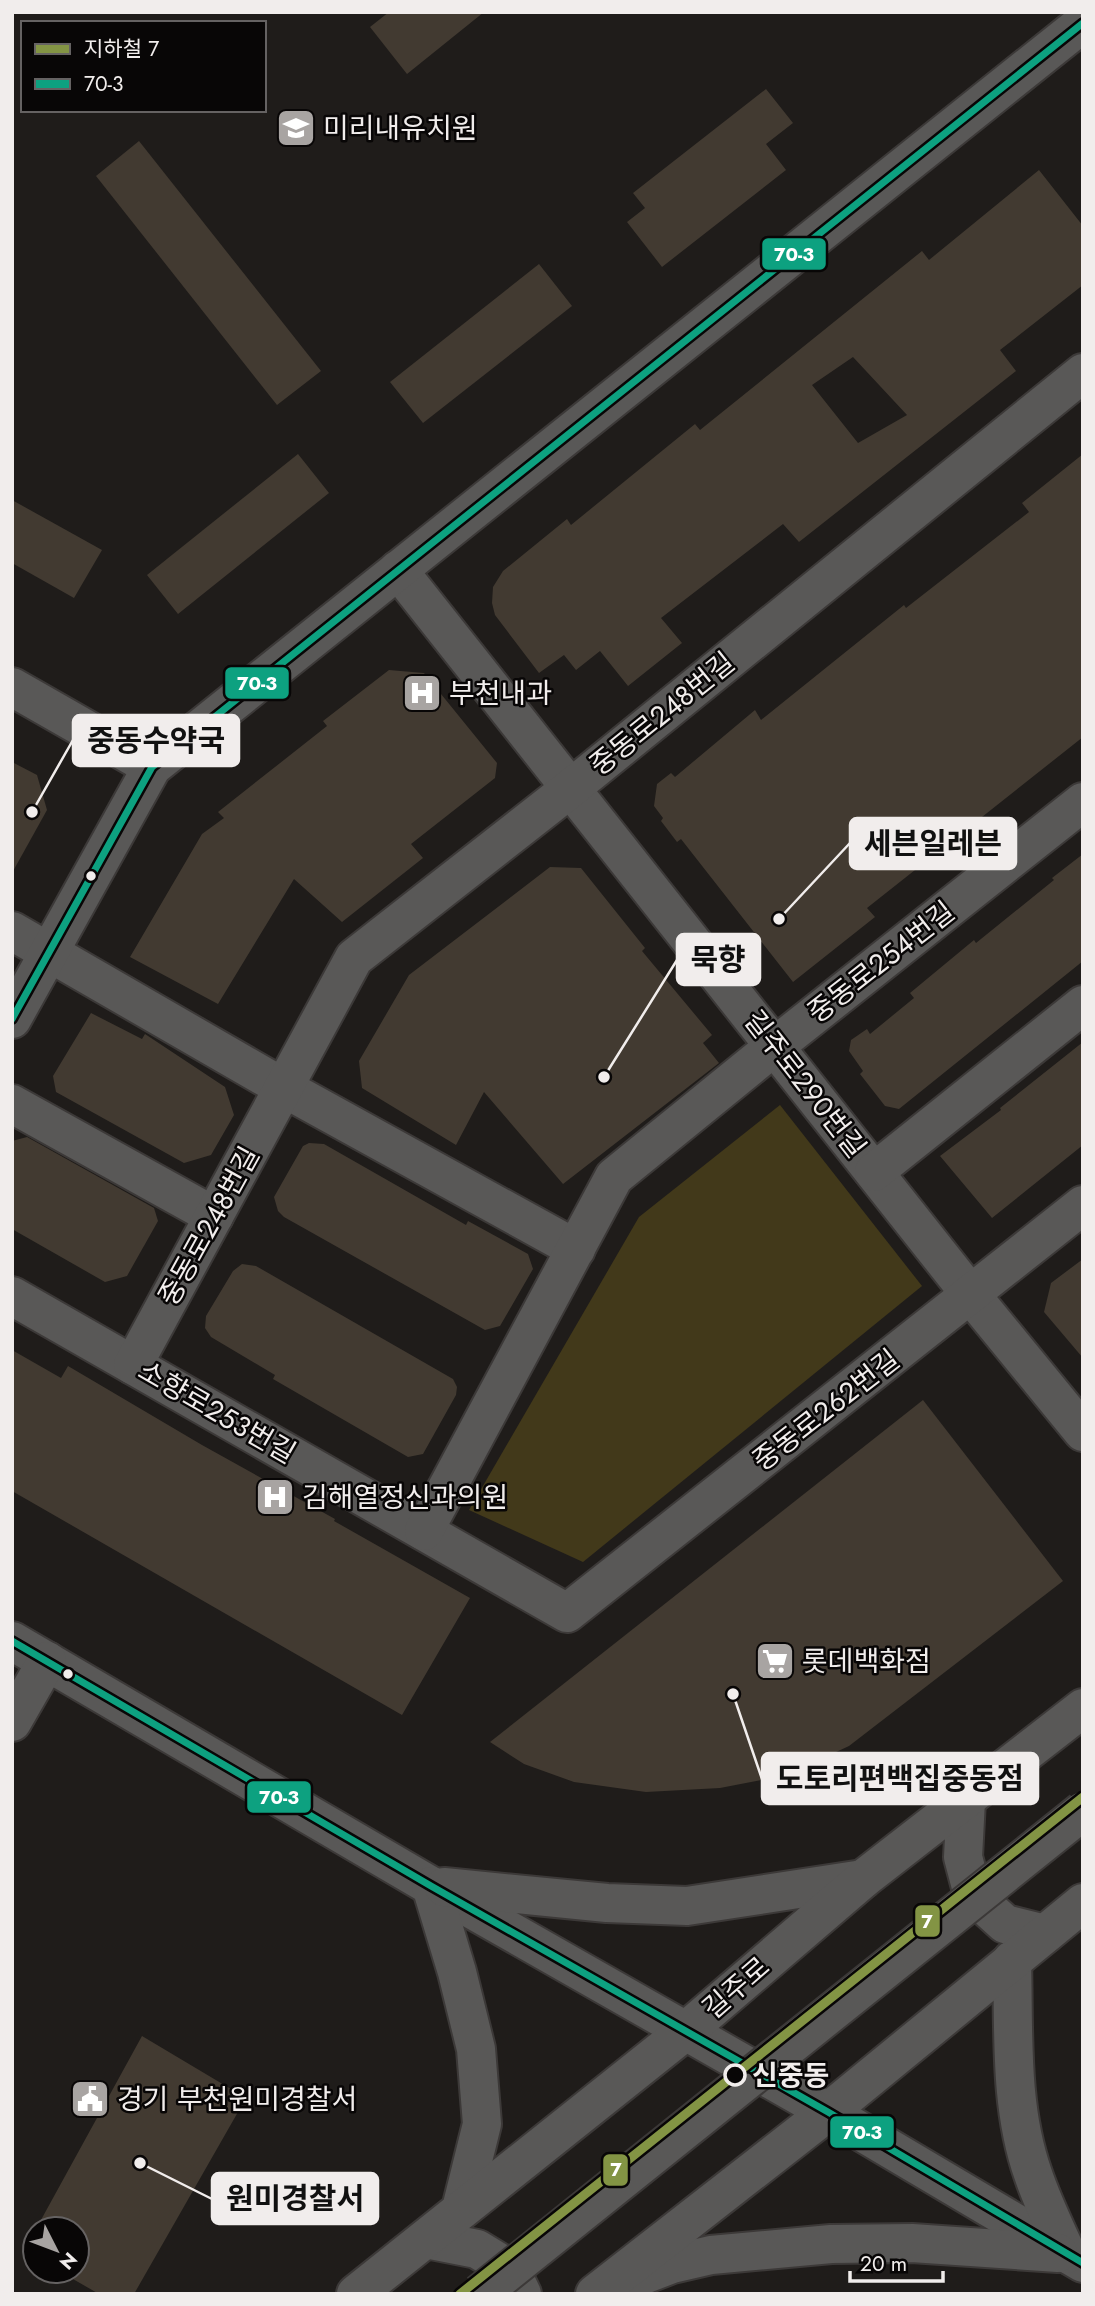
<svg xmlns="http://www.w3.org/2000/svg" width="1095" height="2306" font-family="Jost,'Noto Sans KR',sans-serif">
<style>
.green{fill:#42391a}
.building{fill:#423a31;fill-rule:evenodd}
.lines{fill:none;stroke-linecap:round;stroke-linejoin:round}
.minor-casing{stroke:#3c3938;stroke-width:42}
.minor{stroke:#595857;stroke-width:38}
.minor-bridge-casing{stroke:#3c3938;stroke-width:42;stroke-linecap:butt}
.minor-bridge{stroke:#595857;stroke-width:38}
.bus-1-casing{stroke:#080606;stroke-width:12}
.bus-1{stroke:#0da180;stroke-width:7}
.metro-1-casing{stroke:#080606;stroke-width:14}
.metro-1{stroke:#839444;stroke-width:9}
.bus-dot{fill:#f1edec;stroke:#080606;stroke-width:2.5}
.stop-dot{fill:#080606;stroke:#f1edec;stroke-width:3.5}
.labels{text-anchor:middle;dominant-baseline:central;stroke-width:5;stroke-linejoin:round;paint-order:stroke}
.poi-label{font-size:28px;fill:#f1edec;stroke:#080606;text-anchor:start}
.street-label{font-size:28px;fill:#f1edec;stroke:#080606}
.stop-label{font-size:28px;font-weight:bold;fill:#f1edec;stroke:#080606;text-anchor:start}
.leader{fill:none;stroke:#f1edec;stroke-width:2.5}
.callout-dot{fill:#f1edec;stroke:#080606;stroke-width:2.5}
.callout{fill:#f1edec;stroke:#f1edec;stroke-width:2.5}
.callout-label{font-size:30px;text-anchor:middle;font-weight:bold;fill:#111}
.line-badge{stroke:#080606;stroke-width:2.5}
.badge-label{font-size:19px;text-anchor:middle;font-weight:bold;fill:#fff}
</style>
<rect width="100%" height="100%" fill="#1f1c1a"/>
<path class="green" d="M780 1105 922 1286 583 1562 469 1510 639 1217Z"/>
<g class="building">
<path d="M389 12H484L407 74 370 27Z"/>
<path d="M766 89 793 123 766 144 786 170 662 267 627 222 645 208 633 193Z"/>
<path d="M139 141 321 371 277 405 96 176Z"/>
<path d="M1039 170 1083 226V285L1000 350 1016 371 799 542 783 524 661 618 682 643 628 686 600 651 576 670 564 655 539 673 495 615 492 603 493 587 503 571 567 519 571 525 695 424 700 430 922 251 929 260ZM853 357 907 415 858 443 812 385Z"/>
<path d="M539 264 572 306 423 423 390 382Z"/>
<path d="M298 454 329 493 178 614 147 575Z"/>
<path d="M1083 454V737L867 908 875 917 793 982 681 839 677 842 661 821 663 818 654 806 657 784 671 773 675 777 755 710 761 720 904 605 906 608 1029 512 1022 503Z"/>
<path d="M12 500 102 550 74 598 12 563Z"/>
<path d="M389 670 424 673 497 763 495 778 411 844 423 858 342 922 294 879 218 1004 130 957 202 834 224 818 218 812 327 726 323 721Z"/>
<path d="M12 762 37 775 47 810 12 873Z"/>
<path d="M1083 854V961L899 1109 885 1106 860 1074 863 1071 849 1051 851 1040 867 1029 870 1034 914 998 910 993 974 940 976 943 1054 880 1052 878Z"/>
<path d="M550 867 581 868 645 948 642 951 712 1035 703 1043 719 1063 563 1184 484 1092 456 1145 362 1088 359 1061 409 975Z"/>
<path d="M91 1013 142 1039 145 1034 225 1087 234 1115 211 1155 184 1163 56 1092 53 1076Z"/>
<path d="M1083 1042V1145L992 1218 940 1156 1001 1110 1000 1108Z"/>
<path d="M27 1137 154 1208 158 1221 127 1276 105 1282 12 1229V1141Z"/>
<path d="M309 1143 324 1144 466 1225 468 1221 528 1254 533 1269 500 1326 485 1330 284 1217 278 1211 274 1197 303 1146Z"/>
<path d="M1083 1259V1358L1044 1312 1051 1283Z"/>
<path d="M242 1264 256 1266 453 1379 457 1387 456 1395 423 1454 408 1457 273 1379 275 1375 211 1337 205 1328 206 1316 233 1271Z"/>
<path d="M12 1350 61 1378 68 1366 202 1445 335 1519 334 1521 470 1598 402 1715 12 1491Z"/>
<path d="M923 1400 1063 1581 849 1746 787 1775 720 1788 646 1792 574 1782 524 1764 490 1742Z"/>
<path d="M142 2036 246 2098 134 2294H99L59 2271H77V2229H36Z"/>
</g>
<g class="lines">
<g class="minor-casing">
<g id="minor">
<path d="M398 570 971 1295 1083 1432"/>
<path d="M12 687 152 767"/>
<path d="M12 931 284 1088 576 1249"/>
<path d="M12 1019 152 767 1083 23"/>
<path d="M12 1104 214 1216"/>
<path d="M874 1172 1083 1005"/>
<path d="M12 1296 567 1613 1083 1205"/>
<path d="M133 1365 354 958 571 788 1083 373"/>
<path d="M424 1531 614 1177 775 1046 1083 802"/>
<path d="M12 1641 431 1886 828 2112 1083 2263"/>
<path d="M12 1722 47 1661"/>
<path d="M966 1800 963 1857 973 1895 1005 1924 1045 1934"/>
<path d="M431 1886 457 1972 476 2049 482 2124 461 2209"/>
<path d="M444 1887 607 1903 687 1906 863 1879"/>
<path d="M1012 1960C1014 2030 1009 2106 1033 2174 1042 2201 1055 2228 1067 2254"/>
<path d="M426 2239 477 2249 510 2269 522 2294"/>
<path d="M633 2279 672 2264 711 2255 831 2244 912 2243 1058 2253"/>
<path d="M356 2294 687 2030 863 1879 1083 1708"/>
<path d="M595 2294 828 2112 1083 1903"/>
</g>
</g>
<use href="#minor" class="minor"/>
<g class="minor-bridge-casing">
<path id="minor-bridge" d="M480 2294 1083 1811"/>
</g>
<use href="#minor-bridge" class="minor-bridge"/>
<g class="bus-1-casing">
<g id="bus-1">
<path d="M12 1019 152 767 1083 23"/>
<path d="M12 1641 431 1886 828 2112 1083 2263"/>
</g>
</g>
<use href="#bus-1" class="bus-1"/>
<g class="metro-1-casing">
<path id="metro-1" d="M460 2294 1083 1797"/>
</g>
<use href="#metro-1" class="metro-1"/>
</g>
<defs>
<g id="school-square" transform="scale(2.0125)"><rect x="-9" y="-9" width="18" height="18" rx="4" fill="#a8a4a2" stroke="#080606"/><path d="M0-5L7-2L0 1L-7-2ZM-4 1L0 2.5L4 1V4Q0 6-4 4Z" fill="#fff"/></g>
<g id="hospital-square" transform="scale(2.0125)"><rect x="-9" y="-9" width="18" height="18" rx="4" fill="#a8a4a2" stroke="#080606"/><path d="M-5-5h3v3.5h4V-5h3V5h-3V1.5h-4V5h-3Z" fill="#fff"/></g>
<g id="supermarket-square" transform="scale(2.0125)"><rect x="-9" y="-9" width="18" height="18" rx="4" fill="#a8a4a2" stroke="#080606"/><path d="M-6-5.5h2.5l.6 2H6L4.5 2H-2.5L-4.4-4H-6ZM-1.5 3.2a1.3 1.3 0 1 0 .1 0ZM3 3.2a1.3 1.3 0 1 0 .1 0Z" fill="#fff"/></g>
<g id="civic-square" transform="scale(2.0125)"><rect x="-9" y="-9" width="18" height="18" rx="4" fill="#a8a4a2" stroke="#080606"/><path d="M-.6-6.5H3V-4.5H.6V-3L4-1V1h2V6H-6V1h2V-1L-.6-3ZM-1.2 2.5V6h2.4V2.5Z" fill="#fff"/></g>
</defs>
<g fill-rule="evenodd">
<use href="#school-square" x="296" y="128"/>
<use href="#hospital-square" x="422" y="693"/>
<use href="#hospital-square" x="275" y="1497"/>
<use href="#supermarket-square" x="775" y="1661"/>
<use href="#civic-square" x="90" y="2099"/>
</g>
<g class="bus-dot">
<circle cx="91" cy="876" r="6"/>
<circle cx="68" cy="1674" r="6"/>
</g>
<circle class="stop-dot" cx="735" cy="2075" r="10"/>
<g class="labels">
<g class="poi-label">
<text x="323" y="128">미리내유치원</text>
<text x="449" y="693">부천내과</text>
<text x="302" y="1497">김해열정신과의원</text>
<text x="802" y="1661">롯데백화점</text>
<text x="117" y="2099">경기 부천원미경찰서</text>
</g>
<g class="street-label">
<text transform="translate(662 714) rotate(-39)">중동로248번길</text>
<text transform="translate(881 962) rotate(-38)">중동로254번길</text>
<text transform="translate(805 1084) rotate(52)">길주로290번길</text>
<text transform="translate(209 1226) rotate(-61)">중동로248번길</text>
<text transform="translate(826 1410) rotate(-38)">중동로262번길</text>
<text transform="translate(217 1412) rotate(30)">소향로253번길</text>
<text transform="translate(736 1988) rotate(-41)">길주로</text>
</g>
<g class="stop-label">
<text x="752" y="2075">신중동</text>
</g>
</g>
<path class="leader" d="M32 812L73 740M779 919L850 843M604 1077L677 960M733 1694L762 1779M140 2163L212 2199"/>
<g class="callout-dot">
<circle cx="32" cy="812" r="7"/>
<circle cx="779" cy="919" r="7"/>
<circle cx="604" cy="1077" r="7"/>
<circle cx="733" cy="1694" r="7"/>
<circle cx="140" cy="2163" r="7"/>
</g>
<g class="callout">
<rect x="73" y="715" width="166" height="51" rx="7"/>
<rect x="850" y="818" width="166" height="51" rx="7"/>
<rect x="677" y="934" width="83" height="51" rx="7"/>
<rect x="762" y="1753" width="276" height="51" rx="7"/>
<rect x="212" y="2173" width="166" height="51" rx="7"/>
</g>
<g class="callout-label">
<text x="156" y="751">중동수약국</text>
<text x="933" y="854">세븐일레븐</text>
<text x="718" y="970">묵향</text>
<text x="900" y="1789">도토리편백집중동점</text>
<text x="295" y="2209">원미경찰서</text>
</g>
<g class="line-badge">
<rect x="761" y="237" width="66" height="34" rx="7" fill="#0da180"/>
<rect x="224" y="666" width="66" height="34" rx="7" fill="#0da180"/>
<rect x="246" y="1780" width="66" height="34" rx="7" fill="#0da180"/>
<rect x="914" y="1904" width="27" height="34" rx="7" fill="#839444"/>
<rect x="829" y="2115" width="66" height="34" rx="7" fill="#0da180"/>
<rect x="602" y="2153" width="27" height="34" rx="7" fill="#839444"/>
</g>
<g class="badge-label">
<text x="794" y="261">70-3</text>
<text x="257" y="690">70-3</text>
<text x="279" y="1804">70-3</text>
<text x="927" y="1928">7</text>
<text x="862" y="2139">70-3</text>
<text x="616" y="2176">7</text>
</g>
<rect width="1095" height="2306" fill="none" stroke="#f1edec" stroke-width="28"/>
<rect x="21" y="21" width="245" height="91" fill="#080606" stroke="#656262" stroke-width="2"/>
<rect x="35" y="44" width="35" height="10" fill="#839444" stroke="#656262" stroke-width="2"/>
<text x="84" y="56" font-size="21" fill="#f1edec">지하철 7</text>
<rect x="35" y="79" width="35" height="10" fill="#0da180" stroke="#656262" stroke-width="2"/>
<text x="84" y="91" font-size="21" fill="#f1edec">70-3</text>
<g transform="translate(56 2250) rotate(132)"><circle r="33" fill="#080606" stroke="#656262" stroke-width="2"/>
<path d="M0-5L12 26L0 18L-12 26Z" fill="#a8a4a2"/>
<text y="-10" font-size="19" font-weight="bold" text-anchor="middle" fill="#f1edec">N</text>
</g>
<path d="M850 2271v10h93v-10" fill="none" stroke="#f1edec" stroke-width="3.5"/>
<text x="860" y="2271" font-size="21" fill="#f1edec" stroke="#080606" stroke-width="5" paint-order="stroke">20 m</text>
</svg>
